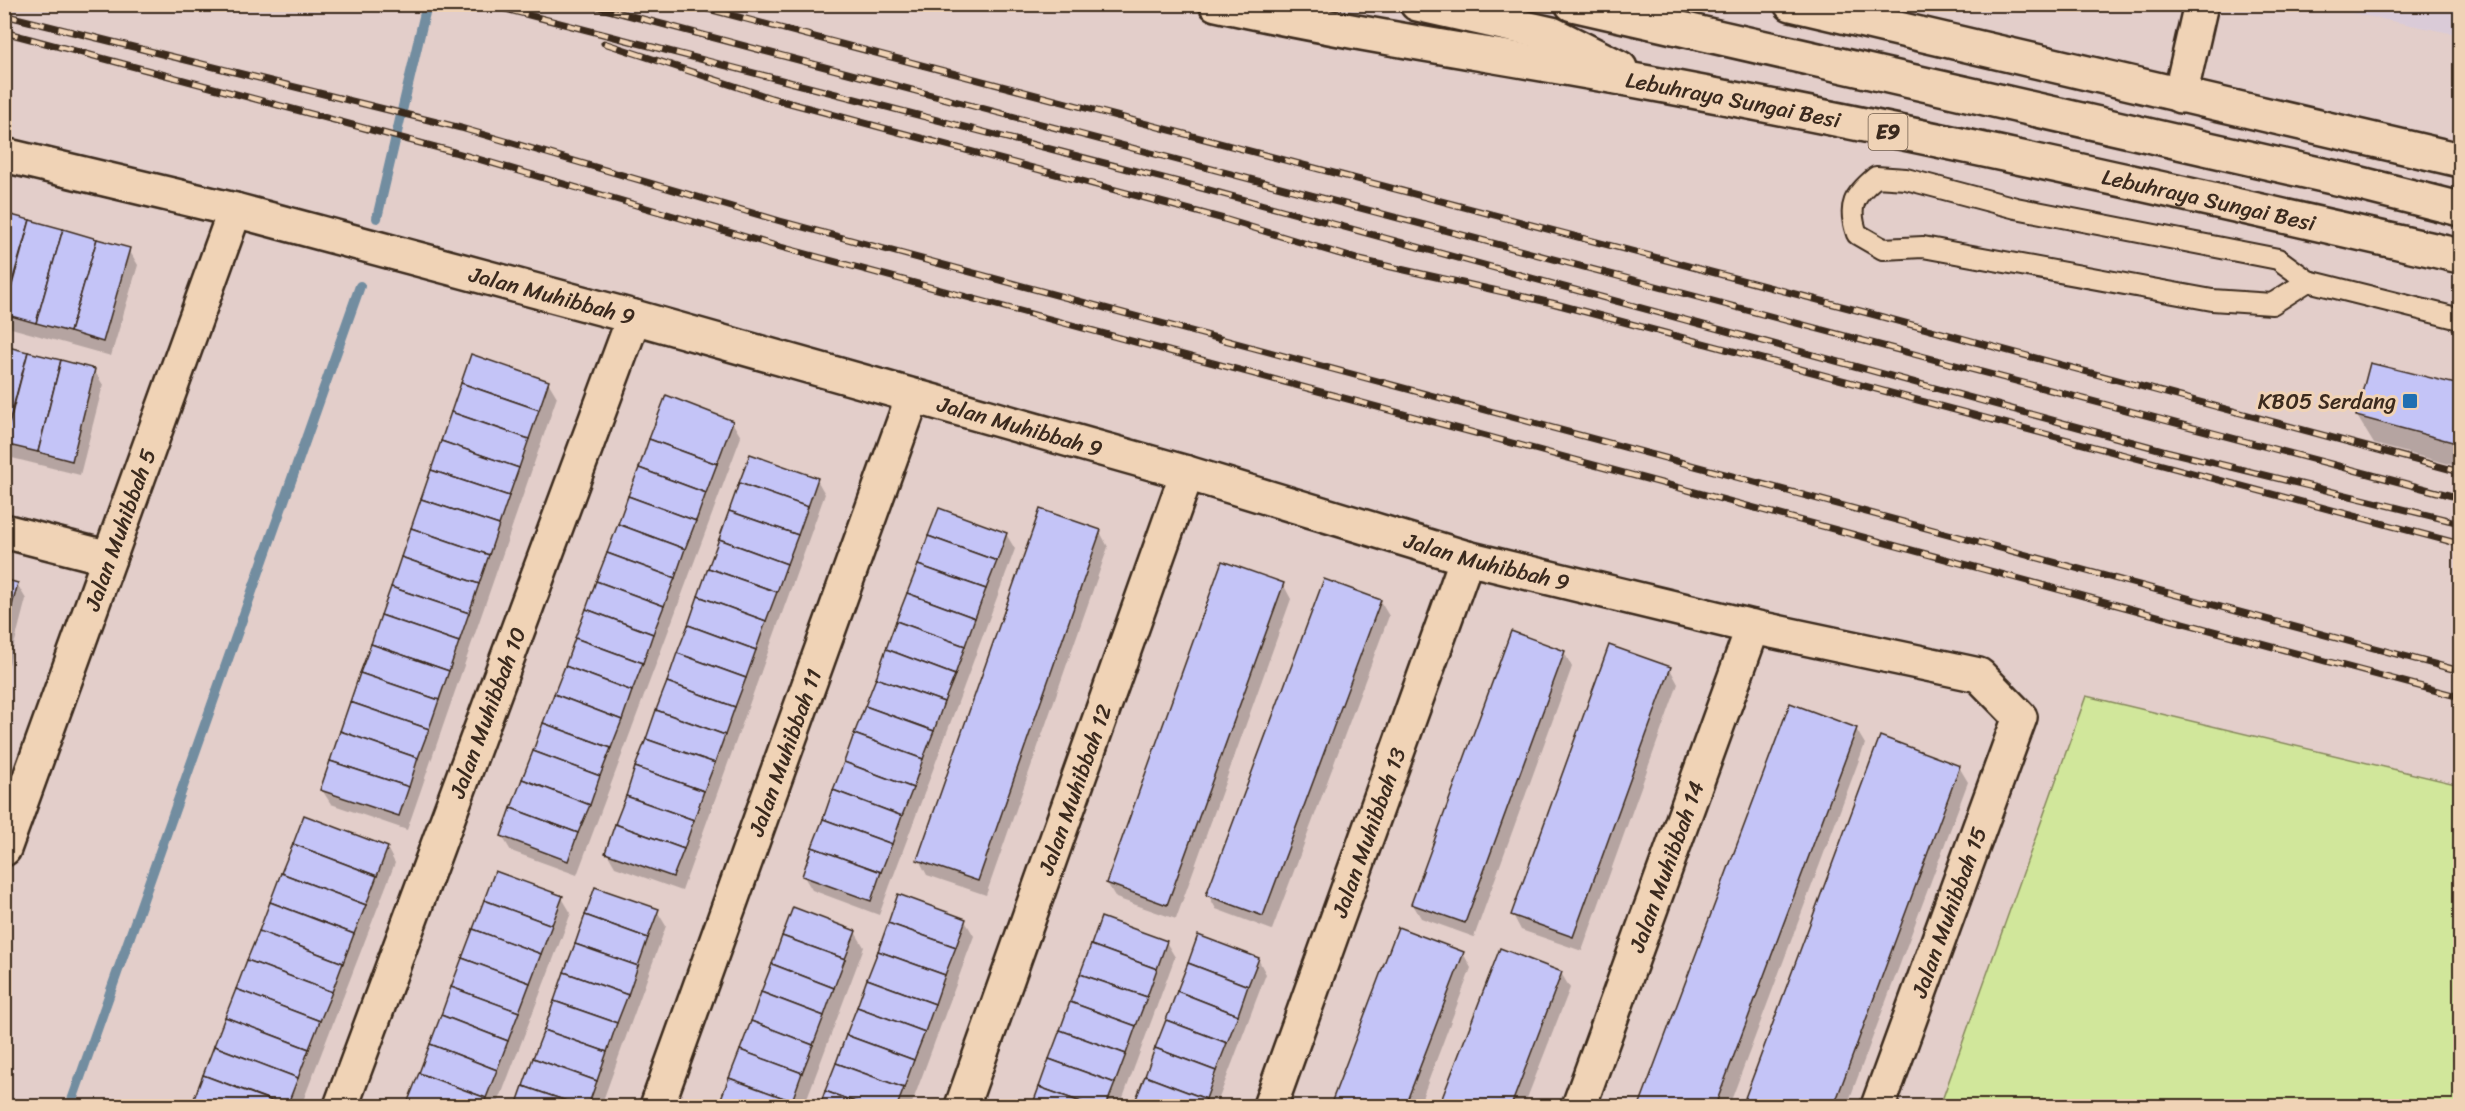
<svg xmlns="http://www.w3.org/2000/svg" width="2465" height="1111" font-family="Sriracha,sans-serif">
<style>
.built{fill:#dacbd8}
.green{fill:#d1e79b;stroke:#86885c;stroke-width:1.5}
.shadow{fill:#0003}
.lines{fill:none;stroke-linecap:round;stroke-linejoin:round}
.stream{stroke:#728da0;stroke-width:10}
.building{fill:#c4c4f7;stroke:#3b2a1e;stroke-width:1.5}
.service-casing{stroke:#3b2a1e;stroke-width:24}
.minor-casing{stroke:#3b2a1e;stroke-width:38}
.motorway-casing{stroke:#3b2a1e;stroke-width:38}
.service{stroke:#f0d3b6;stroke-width:20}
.minor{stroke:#f0d3b6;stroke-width:33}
.motorway{stroke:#f0d3b6;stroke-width:33}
.rail-casing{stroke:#3b2a1e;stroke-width:7}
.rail{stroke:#f0d3b6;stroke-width:4.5;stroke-dasharray:14;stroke-linecap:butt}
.poi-dot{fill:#1f6fb2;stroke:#f0d3b6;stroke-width:2}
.labels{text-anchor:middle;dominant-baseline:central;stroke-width:6;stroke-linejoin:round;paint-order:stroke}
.shield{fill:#f0d3b6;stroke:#715d4c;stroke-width:1.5}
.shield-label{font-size:21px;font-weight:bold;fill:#3b2a1e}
.street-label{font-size:22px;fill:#3b2a1e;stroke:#f0d3b6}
.poi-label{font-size:22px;fill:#3b2a1e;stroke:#f0d3b6;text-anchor:end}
</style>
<rect width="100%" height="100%" fill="#e3ceca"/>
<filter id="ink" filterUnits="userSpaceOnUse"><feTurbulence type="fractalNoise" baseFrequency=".0167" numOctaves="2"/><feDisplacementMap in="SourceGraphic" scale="12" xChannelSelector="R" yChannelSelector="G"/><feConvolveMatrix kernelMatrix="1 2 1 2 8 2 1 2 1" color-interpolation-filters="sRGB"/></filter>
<g filter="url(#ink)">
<path class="built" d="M2313 5H2460V35Z"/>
<path class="green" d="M2086 696 2460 785V1106H1940Z"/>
<g class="shadow">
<path d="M4 214 129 250 138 265 111 356 4 326Z"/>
<path d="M4 348 94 370 103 385 80 475 4 456Z"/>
<path d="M2371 364 2460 388V467L2374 444 2357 416Z"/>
<path d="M548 382 557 397 407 830 331 804 322 790Z"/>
<path d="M732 422 741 437 577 875 511 851 502 836Z"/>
<path d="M817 480 825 494 682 891 615 867 607 853Z"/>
<path d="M1100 532 1108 547 986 895 927 875 919 860Z"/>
<path d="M1006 534 1015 549 879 915 812 890 803 875Z"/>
<path d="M4 581 17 584 26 599 6 676Z"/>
<path d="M1283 584 1291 599 1176 919 1116 898 1107 883Z"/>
<path d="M1380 601 1389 616 1272 930 1216 909 1208 894Z"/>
<path d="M1564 652 1572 667 1474 937 1421 918 1412 903Z"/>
<path d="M1670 669 1678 684 1582 951 1521 930 1513 915Z"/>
<path d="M1791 705 1856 729 1865 744 1729 1106H1640Z"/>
<path d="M1880 738 1959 767 1968 782 1847 1106H1744Z"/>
<path d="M305 817 387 848 395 863 301 1106H193Z"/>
<path d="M496 873 562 898 571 913 497 1106H407Z"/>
<path d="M596 889 657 911 666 926 601 1106H518Z"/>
<path d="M899 896 965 921 974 936 911 1106H822Z"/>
<path d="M794 909 855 932 864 947 804 1106H720Z"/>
<path d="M1102 919 1166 942 1175 957 1120 1106H1034Z"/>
<path d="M1399 929 1463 953 1471 968 1419 1106H1331Z"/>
<path d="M1199 937 1258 959 1266 974 1216 1106H1135Z"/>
<path d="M1501 950 1561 973 1570 988 1524 1106H1441Z"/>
</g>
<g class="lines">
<g class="stream">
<path d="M377 218 427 4"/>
<path d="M70 1106 360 286"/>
</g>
</g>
<g class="building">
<path d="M4 213 30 220 4 309Z"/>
<path d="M30 220 63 229 36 323 4 314Z"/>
<path d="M63 229 97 239 70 332 36 323Z"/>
<path d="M97 239 130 248 103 342 70 332Z"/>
<path d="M4 346 28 352 4 441Z"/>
<path d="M28 352 61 360 38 452 4 444Z"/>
<path d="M471 354 549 381 539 410 461 383Z"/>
<path d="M61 360 95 369 72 461 38 452Z"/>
<path d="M2370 363 2460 385V444L2356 416Z"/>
<path d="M461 383 539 410 529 439 451 412Z"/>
<path d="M666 395 733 421 717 464 649 439Z"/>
<path d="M451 412 529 439 519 468 441 441Z"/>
<path d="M649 439 717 464 706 493 639 468Z"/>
<path d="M441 441 519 468 509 496 431 470Z"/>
<path d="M750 454 818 478 808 507 739 483Z"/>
<path d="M639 468 706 493 696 521 628 496Z"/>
<path d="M431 470 509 496 499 525 421 499Z"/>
<path d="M739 483 808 507 798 535 729 511Z"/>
<path d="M628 496 696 521 685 549 618 524Z"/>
<path d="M421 499 499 525 489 555 411 528Z"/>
<path d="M939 508 1007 533 997 561 928 536Z"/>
<path d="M1040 509 1101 530 978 881 917 860Z"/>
<path d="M729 511 798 535 787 564 719 539Z"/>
<path d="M618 524 685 549 675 578 607 553Z"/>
<path d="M411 528 489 555 479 584 401 557Z"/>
<path d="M928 536 997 561 986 589 918 565Z"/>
<path d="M719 539 787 564 777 592 708 568Z"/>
<path d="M607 553 675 578 664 606 596 581Z"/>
<path d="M401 557 479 584 469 613 391 587Z"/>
<path d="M1222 561 1284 583 1167 905 1106 883Z"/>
<path d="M918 565 986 589 975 618 907 593Z"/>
<path d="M708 568 777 592 766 621 698 596Z"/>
<path d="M4 579 18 583 4 636Z"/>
<path d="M1324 579 1381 600 1263 916 1206 895Z"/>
<path d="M596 581 664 606 653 634 586 609Z"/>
<path d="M391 587 469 613 459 642 381 615Z"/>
<path d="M907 593 975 618 965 646 896 621Z"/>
<path d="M698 596 766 621 756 650 688 625Z"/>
<path d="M586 609 653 634 643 663 575 638Z"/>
<path d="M381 615 459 642 449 671 371 644Z"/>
<path d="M896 621 965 646 955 675 886 649Z"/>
<path d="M688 625 756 650 746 678 677 653Z"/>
<path d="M1511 631 1565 651 1465 923 1411 904Z"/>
<path d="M575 638 643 663 632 691 565 666Z"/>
<path d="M371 644 449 671 439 700 360 673Z"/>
<path d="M1609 645 1671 667 1573 937 1511 915Z"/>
<path d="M886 649 955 675 944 702 876 678Z"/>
<path d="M677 653 746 678 735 707 667 682Z"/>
<path d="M565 666 632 691 622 720 554 694Z"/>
<path d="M360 673 439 700 429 729 350 702Z"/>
<path d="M876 678 944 702 934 731 865 706Z"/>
<path d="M667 682 735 707 725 735 656 710Z"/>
<path d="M554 694 622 720 611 748 543 723Z"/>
<path d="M350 702 429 729 418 758 340 731Z"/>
<path d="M1790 703 1857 728 1715 1106H1639Z"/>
<path d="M865 706 934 731 923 759 854 734Z"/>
<path d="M656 710 725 735 715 763 646 739Z"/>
<path d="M543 723 611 748 600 776 533 751Z"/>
<path d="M340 731 418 758 409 787 330 761Z"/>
<path d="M854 734 923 759 913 788 844 762Z"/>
<path d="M1880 736 1960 766 1834 1106H1742Z"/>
<path d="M646 739 715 763 704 791 635 767Z"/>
<path d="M533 751 600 776 590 805 522 779Z"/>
<path d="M330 761 409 787 399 816 320 790Z"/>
<path d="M844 762 913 788 902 816 833 790Z"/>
<path d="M635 767 704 791 694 820 626 796Z"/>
<path d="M522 779 590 805 578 833 511 808Z"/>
<path d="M833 790 902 816 892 844 823 819Z"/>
<path d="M626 796 694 820 684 849 615 824Z"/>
<path d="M511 808 578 833 568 861 501 836Z"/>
<path d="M304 815 388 847 377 876 293 844Z"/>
<path d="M823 819 892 844 881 872 812 847Z"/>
<path d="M615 824 684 849 673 877 605 853Z"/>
<path d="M293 844 377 876 366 905 281 873Z"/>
<path d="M812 847 881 872 871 901 802 876Z"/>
<path d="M495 871 563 896 552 925 484 900Z"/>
<path d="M281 873 366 905 354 934 270 902Z"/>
<path d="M595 887 659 909 648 938 585 915Z"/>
<path d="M898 894 966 919 956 947 888 923Z"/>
<path d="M484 900 552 925 541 954 473 929Z"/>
<path d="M270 902 354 934 343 963 259 931Z"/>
<path d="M793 907 856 931 845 959 782 936Z"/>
<path d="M585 915 648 938 638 966 575 944Z"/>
<path d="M1101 917 1167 941 1157 969 1091 945Z"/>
<path d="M888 923 956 947 945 975 878 951Z"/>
<path d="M1398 927 1464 952 1405 1106H1330Z"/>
<path d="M473 929 541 954 530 983 462 958Z"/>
<path d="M259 931 343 963 332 992 247 960Z"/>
<path d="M1198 935 1259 958 1248 986 1188 963Z"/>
<path d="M782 936 845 959 834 988 772 964Z"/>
<path d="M575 944 638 966 628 995 564 972Z"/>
<path d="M1091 945 1157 969 1147 997 1080 974Z"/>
<path d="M1500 948 1562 972 1511 1106H1439Z"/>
<path d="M878 951 945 975 935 1004 867 979Z"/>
<path d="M462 958 530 983 519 1012 451 987Z"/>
<path d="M247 960 332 992 320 1021 236 989Z"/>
<path d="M1188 963 1248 986 1238 1015 1177 991Z"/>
<path d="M772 964 834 988 824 1016 761 992Z"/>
<path d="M564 972 628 995 617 1023 554 1001Z"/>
<path d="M1080 974 1147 997 1136 1026 1070 1002Z"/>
<path d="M867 979 935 1004 925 1032 857 1007Z"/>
<path d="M451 987 519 1012 508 1041 441 1015Z"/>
<path d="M236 989 320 1021 309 1049 225 1017Z"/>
<path d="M1177 991 1238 1015 1227 1043 1166 1020Z"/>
<path d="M761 992 824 1016 813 1045 751 1021Z"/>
<path d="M554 1001 617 1023 607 1052 544 1030Z"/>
<path d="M1070 1002 1136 1026 1126 1054 1060 1030Z"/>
<path d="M857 1007 925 1032 914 1060 846 1035Z"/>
<path d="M441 1015 508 1041 497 1070 430 1044Z"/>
<path d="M225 1017 309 1049 298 1078 214 1046Z"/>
<path d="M1166 1020 1227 1043 1216 1071 1155 1048Z"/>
<path d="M751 1021 813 1045 802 1073 740 1050Z"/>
<path d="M544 1030 607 1052 597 1081 533 1058Z"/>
<path d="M1060 1030 1126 1054 1115 1083 1049 1059Z"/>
<path d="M846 1035 914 1060 904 1088 836 1063Z"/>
<path d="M430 1044 497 1070 486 1098 419 1073Z"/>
<path d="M214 1046 298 1078 287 1106 203 1075Z"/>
<path d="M1155 1048 1216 1071 1206 1099 1145 1076Z"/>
<path d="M740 1050 802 1073 792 1101 729 1078Z"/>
<path d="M533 1058 597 1081 588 1106H581L523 1086Z"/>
<path d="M1049 1059 1115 1083 1106 1106H1092L1039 1087Z"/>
<path d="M836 1063 904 1088 897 1106H866L825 1091Z"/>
<path d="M419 1073 486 1098 483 1106H421L408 1101Z"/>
<path d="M203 1075 285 1106H198L192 1104Z"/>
<path d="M1145 1076 1206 1099 1203 1106 1134 1104Z"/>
<path d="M729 1078 792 1101 790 1106H718Z"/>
<path d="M523 1086 581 1106H516Z"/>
<path d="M1039 1087 1092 1106H1032Z"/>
<path d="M825 1091 866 1106H820Z"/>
</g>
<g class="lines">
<g class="service-casing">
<path id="service" d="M2308 281 2272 304 2212 300 1923 247 1883 249 1857 234C1847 206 1854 195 1876 177L1906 179 2016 208 2278 259 2308 281 2460 319"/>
</g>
<g class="minor-casing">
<g id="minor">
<path d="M2180 96 2201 4"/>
<path id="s1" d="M4 155 235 210 634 317 1187 473 1467 558 1753 627 1979 675 2020 717 1878 1106"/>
<path d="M4 531 109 558"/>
<path id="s2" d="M4 849 235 210"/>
<path id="s3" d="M341 1106 634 317"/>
<path id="s4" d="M657 1106 913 396"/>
<path id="s5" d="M962 1106 1187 473"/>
<path id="s6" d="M1270 1106 1467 558"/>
<path id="s7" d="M1579 1106 1753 627"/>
</g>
</g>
<g class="motorway-casing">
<g id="motorway">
<path id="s8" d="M1216 4C1360 36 1505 56 1649 83 1921 133 2191 195 2460 256"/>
<path d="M1417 4 1552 34 1620 68"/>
<path d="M1572 4 2345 180 2460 209"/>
<path d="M1791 4 2460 160"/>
</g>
</g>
<use href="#service" class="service"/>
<use href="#minor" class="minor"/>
<use href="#motorway" class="motorway"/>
<g class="rail-casing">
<g id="rail">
<path d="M486 4 1194 186 2166 451 2460 523"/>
<path d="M586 4 2460 498"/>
<path d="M689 4 1864 312 2460 472"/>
<path d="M4 15 461 128 780 221 2460 671"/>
<path d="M4 32 454 152 773 245 2460 697"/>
<path d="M604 43 771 98 1224 219 1360 260 1552 303 2460 544"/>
</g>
</g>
<use href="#rail" class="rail"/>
</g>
</g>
<rect class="poi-dot" x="2402" y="393" width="16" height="16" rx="3"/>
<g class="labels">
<rect class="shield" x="1868.5" y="114" width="39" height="36" rx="4.5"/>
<g class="shield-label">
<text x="1888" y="132">E9</text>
</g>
<g class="street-label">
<text stroke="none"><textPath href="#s8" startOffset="526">Lebuhraya Sungai Besi</textPath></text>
<text stroke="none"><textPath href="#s8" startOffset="1012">Lebuhraya Sungai Besi</textPath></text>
<text stroke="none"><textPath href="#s1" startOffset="566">Jalan Muhibbah 9</textPath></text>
<text stroke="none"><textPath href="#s1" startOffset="1052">Jalan Muhibbah 9</textPath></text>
<text stroke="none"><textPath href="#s2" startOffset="340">Jalan Muhibbah 5</textPath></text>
<text stroke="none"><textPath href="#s1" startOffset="1538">Jalan Muhibbah 9</textPath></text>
<text stroke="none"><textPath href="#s3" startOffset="420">Jalan Muhibbah 10</textPath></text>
<text stroke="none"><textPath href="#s4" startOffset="376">Jalan Muhibbah 11</textPath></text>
<text stroke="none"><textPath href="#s5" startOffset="336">Jalan Muhibbah 12</textPath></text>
<text stroke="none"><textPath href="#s6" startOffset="291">Jalan Muhibbah 13</textPath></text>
<text stroke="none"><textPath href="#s7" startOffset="255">Jalan Muhibbah 14</textPath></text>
<text transform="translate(1949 912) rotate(-70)">Jalan Muhibbah 15</text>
</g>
<g class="poi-label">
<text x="2396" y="401">KB05 Serdang</text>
</g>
</g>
<rect width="2465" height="1111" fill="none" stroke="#f0d3b6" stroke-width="24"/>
<rect x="12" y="12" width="2441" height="1087" fill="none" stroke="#3b2a1e" stroke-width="2" filter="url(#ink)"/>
</svg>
